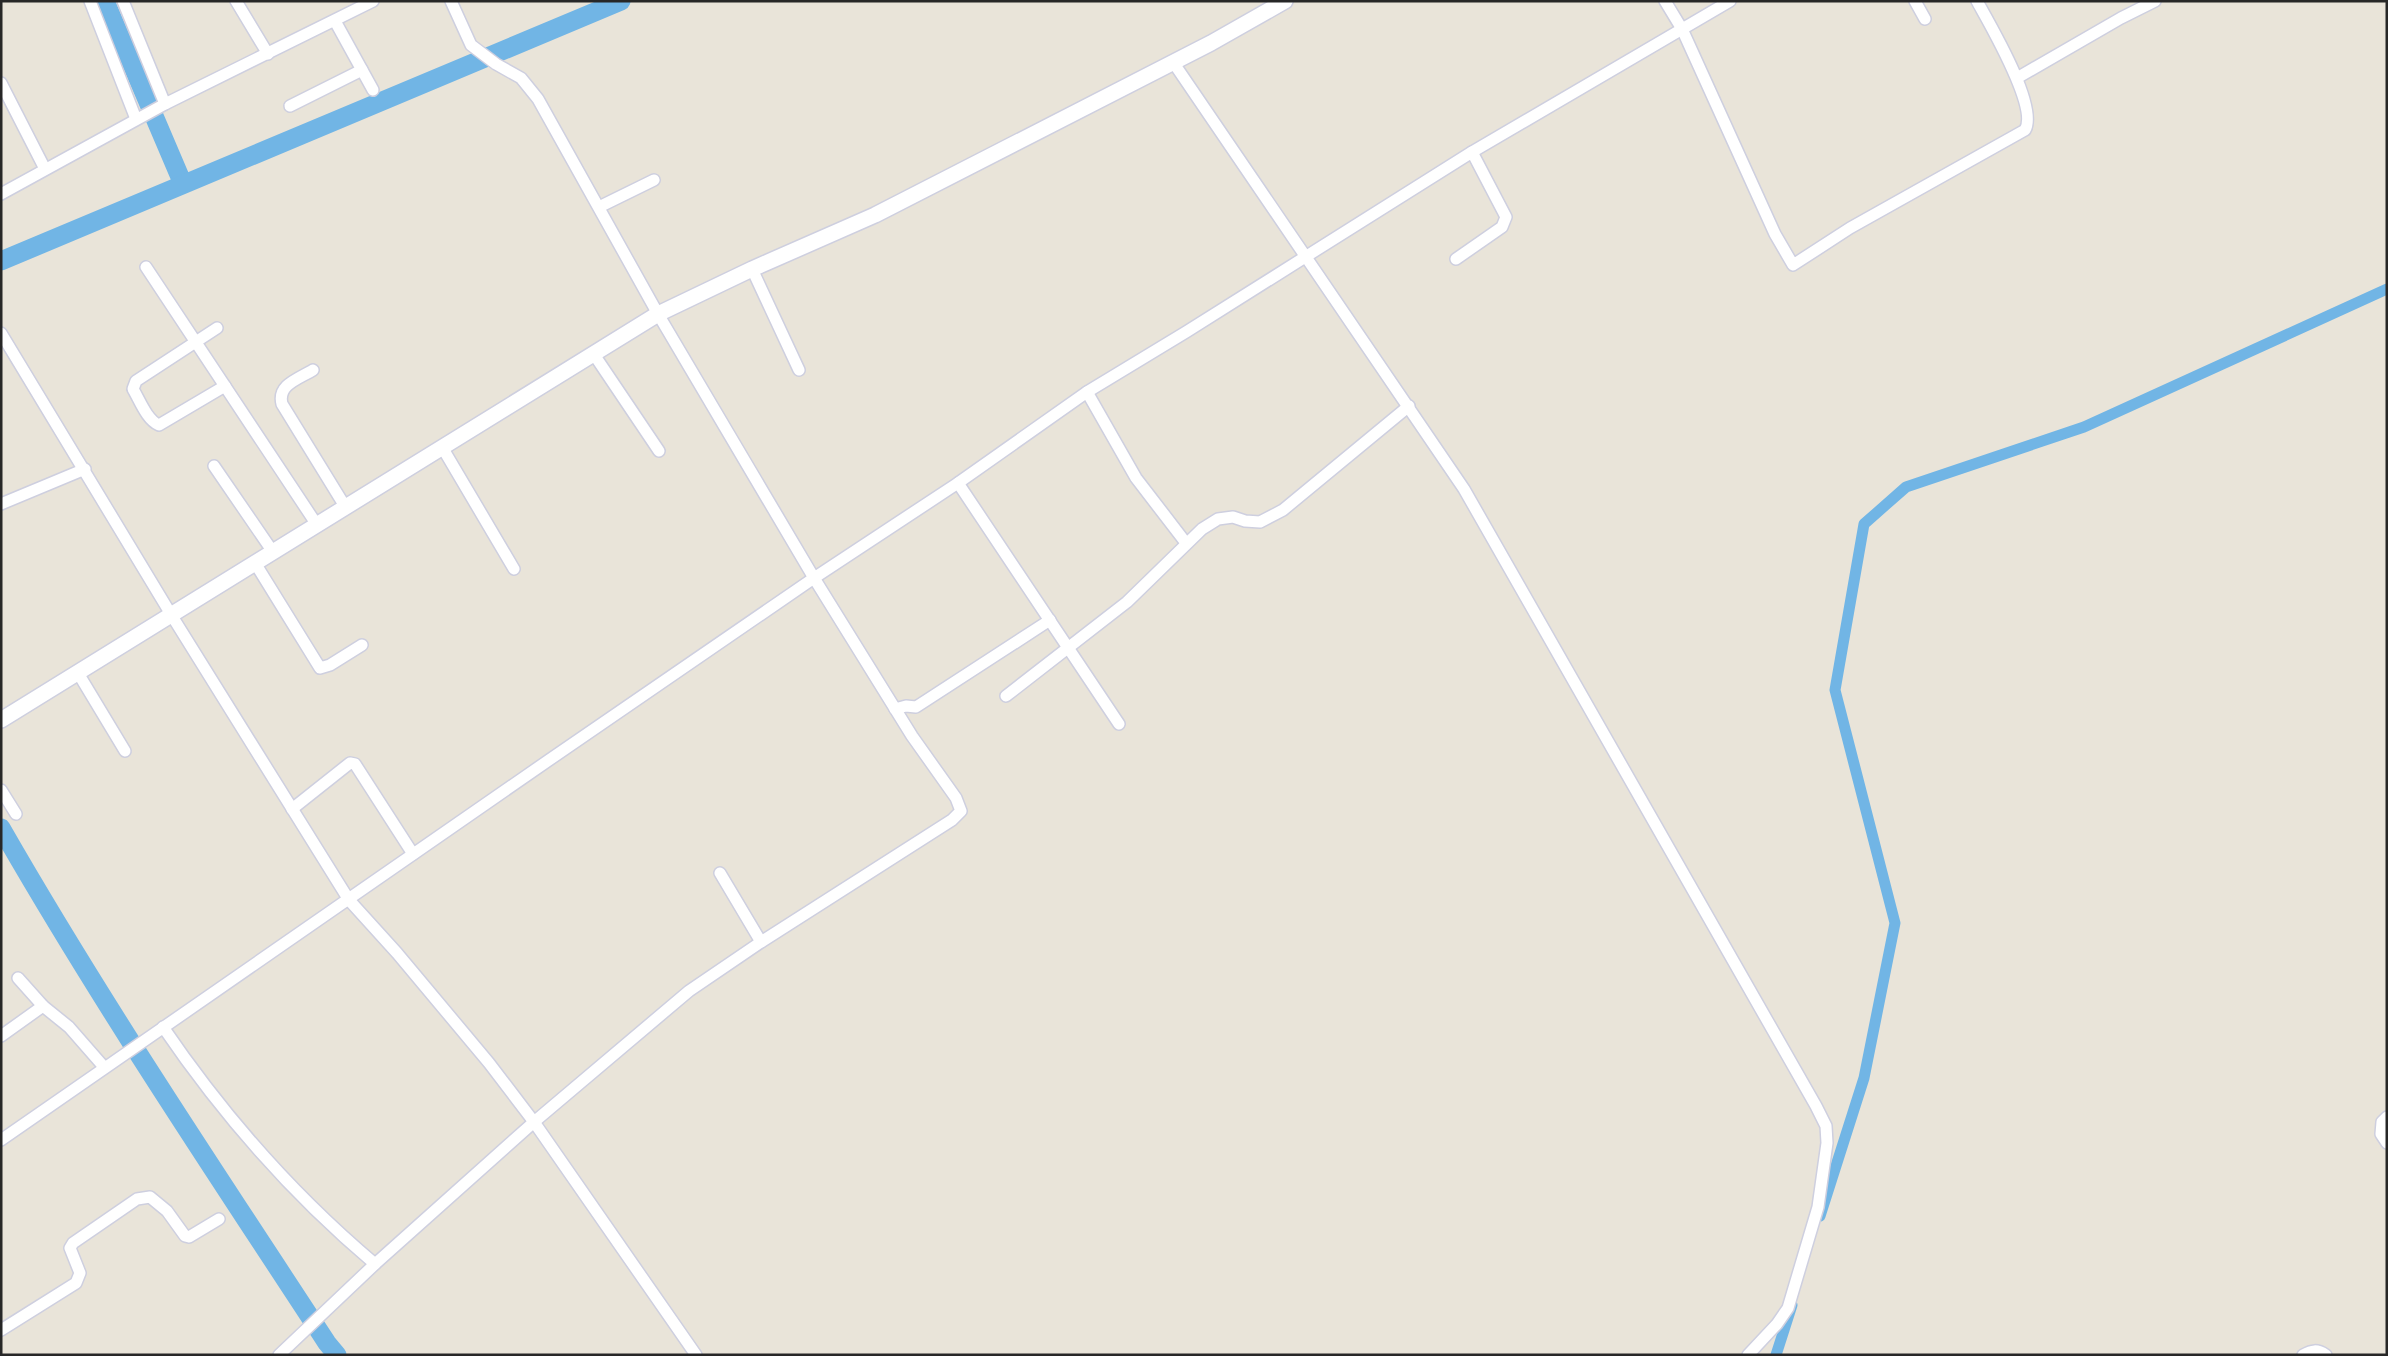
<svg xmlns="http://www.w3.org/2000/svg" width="2388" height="1356" font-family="Manrope,sans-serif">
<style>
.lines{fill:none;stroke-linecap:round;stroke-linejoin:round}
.canal{stroke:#71b5e5;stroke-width:11}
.river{stroke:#71b5e5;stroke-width:19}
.street-casing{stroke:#cecfdf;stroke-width:14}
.secondary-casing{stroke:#cecfdf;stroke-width:18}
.street{stroke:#fff;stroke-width:11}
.secondary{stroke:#fff;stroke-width:15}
</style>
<rect width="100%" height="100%" fill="#e9e4d9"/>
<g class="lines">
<g class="canal">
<path d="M1820 1216 1864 1078 1895 923 1835 690 1864 524 1906 487 2084 427 2387 289"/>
<path d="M1776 1355 1792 1305"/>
</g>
<g class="river">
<path d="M105 1 183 184"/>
<path d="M1 261 621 1"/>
<path d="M1 828C102 1004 216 1173 327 1343L337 1355"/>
</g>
<g class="street-casing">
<g id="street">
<path d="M90 1 136 119"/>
<path d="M123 1 165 104"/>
<path d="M236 1 268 54"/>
<path d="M1665 1 1682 29 1775 234 1793 265 1850 228 2025 130C2039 107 1989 23 1977 1"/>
<path d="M1915 1 1925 19"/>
<path d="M335 21 373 90"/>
<path d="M1173 62 1464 489 1816 1106 1826 1126 1827 1143 1818 1207 1788 1308 1777 1324 1748 1355"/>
<path d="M2017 78 2121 18 2155 1"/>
<path d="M1 83 45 169"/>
<path d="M290 106 362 70"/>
<path d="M1 194 165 104 373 1"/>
<path d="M599 207 654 180"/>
<path d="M1456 259 1502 227 1506 217 1472 152"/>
<path d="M146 267 317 525"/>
<path d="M752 269 799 370"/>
<path d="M217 328 136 381 133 389C140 401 147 420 159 425L225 386"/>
<path d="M1 333 172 616 349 900 397 953 489 1063 534 1122 696 1355"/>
<path d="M593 353 659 451"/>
<path d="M313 370C298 379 277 385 282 404L346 508"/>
<path d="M1087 392 1136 478 1186 543"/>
<path d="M442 447 514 569"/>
<path d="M214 466 273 552"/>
<path d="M958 483 1119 724"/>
<path d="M1 504 85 469"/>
<path d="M255 563 320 668 330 665 362 645"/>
<path d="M78 673 125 751"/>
<path d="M1006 696 1127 602 1202 529 1218 519 1233 517 1245 521 1260 522 1283 510 1409 406"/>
<path d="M895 709 906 706 916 707 1050 620"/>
<path d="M1 790 16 814"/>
<path d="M292 809 350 763 355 764 413 854"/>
<path d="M720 873 761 942"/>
<path d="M18 978 43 1006 69 1027 104 1067"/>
<path d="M163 1027C223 1115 293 1195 375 1264"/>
<path d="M1 1036 43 1006"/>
<path d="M2387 1117 2382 1122 2381 1134 2387 1143"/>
<path d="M1 1140 549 760 814 578 958 483 1087 392 1186 332 1472 152 1730 1"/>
<path d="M1 1330 76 1283 80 1273 70 1248 73 1243 137 1199 150 1197 167 1211 185 1236 189 1237 219 1219"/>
<path d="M279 1355 375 1264 534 1122 689 991 761 942 952 820 961 811 956 798 912 736 814 578 658 314 538 99 521 78 496 64 471 45 451 1"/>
<path d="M2303 1355C2312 1350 2317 1349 2326 1355"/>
</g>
</g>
<g class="secondary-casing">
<path id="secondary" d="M1 720 658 314 752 269 875 215 1211 43 1285 1"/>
</g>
<use href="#street" class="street"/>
<use href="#secondary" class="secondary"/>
</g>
<rect width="2388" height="1356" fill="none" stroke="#272727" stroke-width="5"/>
</svg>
